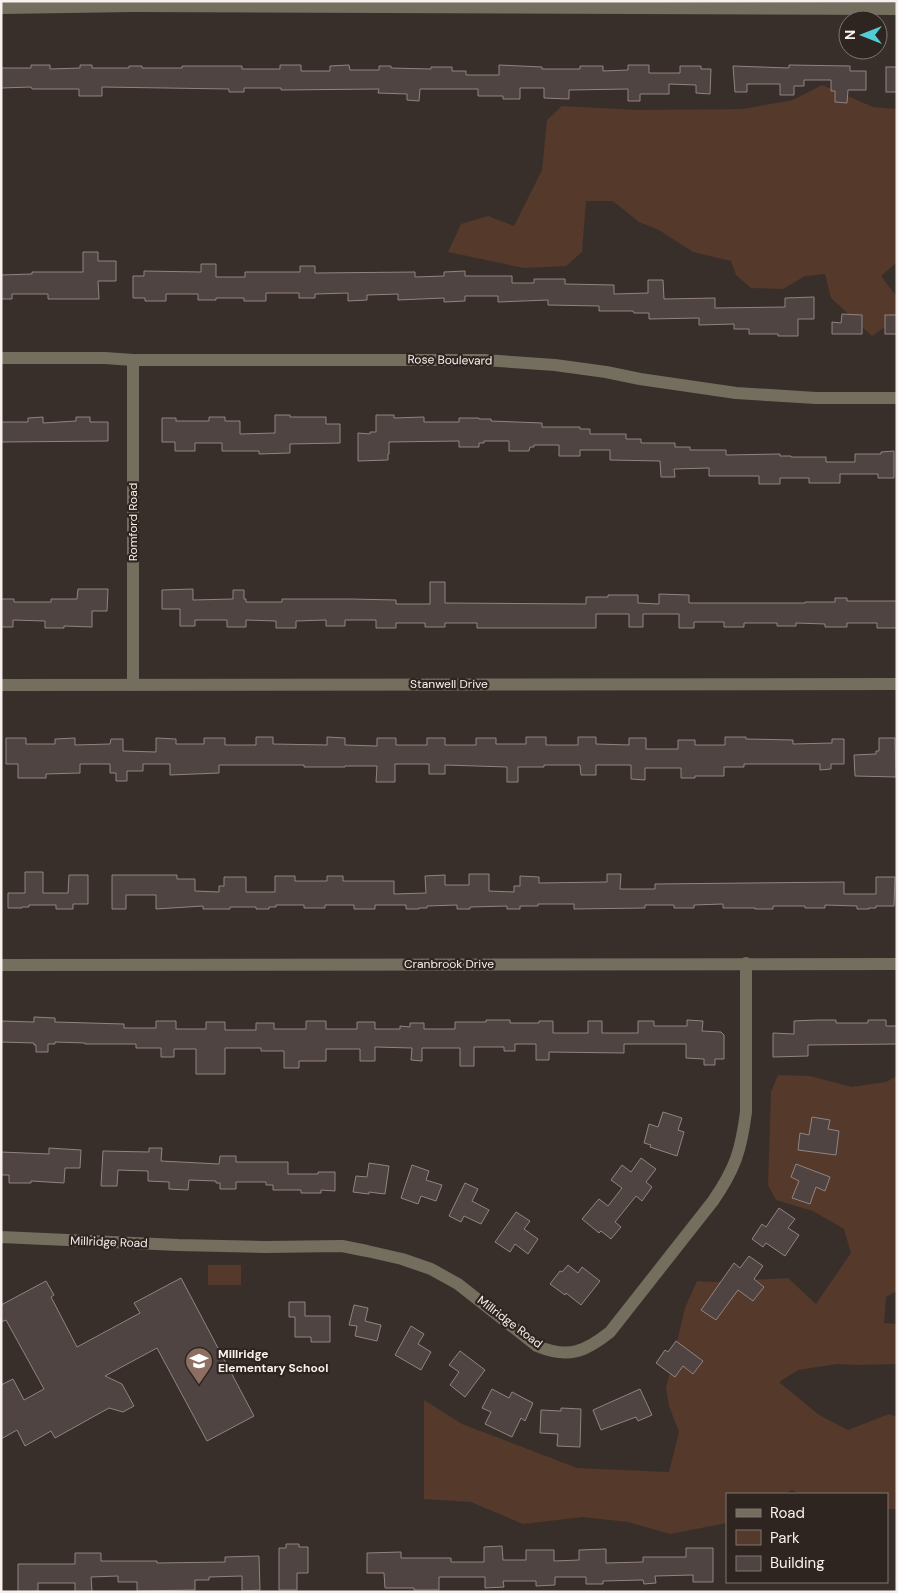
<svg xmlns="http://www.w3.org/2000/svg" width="898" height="1593" font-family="'DM Sans',sans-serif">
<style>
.green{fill:#55392a}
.building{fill:#504443;stroke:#908382}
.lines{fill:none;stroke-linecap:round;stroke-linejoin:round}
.street{stroke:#746e5f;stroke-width:12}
.labels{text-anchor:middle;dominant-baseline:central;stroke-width:4.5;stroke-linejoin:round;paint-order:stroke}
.street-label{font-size:12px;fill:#f7f0ed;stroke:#2f2520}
.poi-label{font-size:12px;font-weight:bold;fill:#f7f0ed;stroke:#2f2520;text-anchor:start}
</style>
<rect width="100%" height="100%" fill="#392f2a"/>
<g class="green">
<path d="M822 85 873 107 897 109V262L881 276 897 297V319L872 336 831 298 825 274 805 276 783 289 751 288 736 275 731 261 693 252 659 230 639 222 613 201H586L582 252 566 266 524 268 448 252 461 224 488 216 514 226 542 170 547 120 562 106 637 110 743 109 793 100Z"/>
<path d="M778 1075 810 1076 852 1087 886 1082 897 1076V1291L886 1297 884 1323 897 1324V1364L861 1365 837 1364 798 1370 779 1382 819 1415 848 1430 889 1414 897 1417V1509H887V1494H800L792 1490 784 1494H727V1523L670 1534 628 1522 583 1517 523 1524 471 1502 424 1499V1400L462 1424 577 1468 669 1472 679 1432 669 1406 666 1388 685 1308 697 1281 713 1282 788 1278 816 1304 851 1253 844 1229 813 1211 776 1200 768 1185 771 1092Z"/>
<rect x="208" y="1265" width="33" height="20"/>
</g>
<g class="building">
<path d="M31 65H50V69L80 68V65H92V68H129V66H142V68H182V66H242V69H280V65H301V71H330V66L349 65 350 70H379V66H391V68L431 69V67H452V71H466V75H499V65L542 67V69H580V66H603V71L628 70V65H649V73H680V66H701V69H711L710 94 696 93V85L669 84V94H640V101H628V89L569 90V99L544 98V88H520V99H503V96H478V89H420L419 101 407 100V94L378 93 379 89 281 90V88H244V92H229V89L102 87V96H79V89H32L31 87 1 88V68H31Z"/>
<path d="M789 65 850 66V71H866V90H848L847 103 835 102V91H831V80H804V86H794V95H780V84H747V92H735L733 66 789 68Z"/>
<rect x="886" y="67" width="11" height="25"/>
<path d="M83 252H98V261H116V281H98L99 299H48V294H12V299H1V275L32 274V272H83Z"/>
<path d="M201 264H216V277H245V272H300V266H315V273L415 272V277L444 276V272L465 271V276H512V283H534V279H565V284L614 285V294L648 293V280H663L664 299 715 298V308L785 307V298L814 297V319H798V336H778V334H749V329H734V324L699 325V318L649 319V313H634L633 311H599V306L548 305V300L498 302V296H465V301L444 302V298L398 300V294L367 295V300L348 301V293L315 294V298H299V293H266V301H244V298H216V300H198V294H166V301H145V298H133V276H144V271L201 272Z"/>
<path d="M842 314 862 315V334H832V322L841 323Z"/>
<rect x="885" y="315" width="12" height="19"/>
<path d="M275 415H290V417H326V424H340V443L290 444V453L259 454V451H222V443H195V451H175V442H162V418H176V421H209V417H225V421H240V434L275 433Z"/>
<path d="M376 415H394V418L424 417V422H459V418H479V419H491V421L542 423V427H580V429H590V434H626V439H641V443H675V447H690V450H726V455L780 454V456H791V457H826V462H855V454H881V452L894 451V478H878V474H840V483H809V478H780V484H759V476H709V468L674 469 675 477H661L660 461 610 460V450H580V456H559V445H534V447H530L529 451H509V441H484V443H479V447H459V441L389 442V454H388V460L358 461V433L370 434V432H376Z"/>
<path d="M43 417V423L76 421V417H90V422H108V441L1 442V422H28V418Z"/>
<path d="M430 582H445V603L586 604V597H608V595H638V603L659 604V594L689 595V603H805V602H835V598H847V601H897V628H877V623H847V627H825V624L796 623V626H777V623H744V627H724V622H694V628H679V614H643V627H629V614H596V628H477V623H445V627H425V623H396V628H376V620H345V626H326V620L296 621V628H276V621L246 620V627H227V620H195V626H180V609H162V590L193 589V600L233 599V590H244V599H246V602H282V599H351L396 600V604H430Z"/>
<path d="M78 589H108L107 611H92V627L64 626V628H45V621L13 620V627H1V599H14V602H51V599H77Z"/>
<path d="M256 737H273V744L327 745V737L345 738V745L377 746V738H396V745H427V738H445V745H476V738H496V744H526V737H546V745H578V737H596V744L629 745V738H646V749H678V740H695V745H725V737H746V739L793 740V744L832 743V739H844V764H831V769L820 770V764H744V767H724V776H695V778H681V768H645V780L631 779V765H596V775H581L580 765H544V767H518V782H507V767L445 765V774H429V764H395V782H376L377 766H345V767H304V765H219V773L170 775V764H143V771H127V781H116V773H110V764H80V773L46 774V778H18V764H6V738H26V744H55V739L75 738V745L110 744 111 739H123V751L156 752V738L176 739V744H204V738H225V745H256Z"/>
<path d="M879 738H895L896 777 855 776 854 755 876 754V751H879Z"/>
<path d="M25 872H43V893H68L69 875H88V904H73V909H56V905H29V907H22V908H8V893H25Z"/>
<path d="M469 874H489V891L514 892V886H520V876L539 877V883L607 882V874H621L620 889H655V884L844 882V894H876V877H895L894 906H876V908H869V909H857V906L825 905V908H805V906H773V909H755V908H723V904L694 905V908H674V905H645V908L574 909V904H538V906H520V909H507V906L470 907V909H457V905L427 906V908H419V909H406V905H375V909H354V905H325V908H304V905H276V907H269V909H256V907H230V909H203V906L156 909V895H126V909H112V875H177V879H195V891L219 892V886H224V877H246V892H275V876H295V881H327V876H343V881H394V894L426 893 425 876 445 875V885H469Z"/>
<path d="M34 1017 55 1018V1022L124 1024V1028H156V1021H176V1029H206V1022H225V1030H256V1023H274V1029H306V1021H326V1029H357V1022H375V1029H400V1026L410 1027V1023H424V1029H455V1022H486V1020H510V1023H539V1021H553V1033H588V1021H602V1033H638V1021H654V1026H687V1020L703 1021 702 1031 721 1032 724 1035V1059H715V1065H704V1059L686 1058V1044H624V1053L549 1052V1060H536V1044H515V1051H504V1047H474V1066H460V1048H422V1061L411 1060 412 1048 375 1047V1061H360V1049H326V1061H299V1068H284V1051H261V1048H225V1074H196V1049H174V1057H161V1048H136V1044H85V1043L55 1042V1044H48V1052H36V1045H34V1043L1 1042V1021L34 1022Z"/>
<path d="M817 1020H836V1023H868V1020H886V1026H897V1044L808 1045V1056L773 1057V1033L794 1034V1021Z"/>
<path d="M663 1112 682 1118 678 1130 684 1132 677 1156 650 1147 651 1145 644 1143 649 1124 658 1127Z"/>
<path d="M812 1117 830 1120 828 1129 839 1131 836 1155 798 1150 800 1133 809 1135Z"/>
<path d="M49 1148 81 1150 80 1168H65L64 1183 31 1181V1183H9V1175H1V1152L49 1154Z"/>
<path d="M149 1148H162L161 1161 219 1164 220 1156H236V1162H288V1174H318V1172H335V1191L321 1190V1193H301V1190H273V1185H266V1182H236V1189H220V1183H216V1181L189 1180 188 1190 169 1189V1182L148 1181V1171L118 1170 117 1186H101L103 1151 149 1152Z"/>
<path d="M641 1158 656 1169 646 1182 652 1187 642 1201 636 1196 615 1222 621 1227 611 1239 601 1231 599 1233 582 1219 599 1199 608 1206 622 1188 611 1180 622 1165 631 1172Z"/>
<path d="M369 1163 389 1166 385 1194 369 1192V1194L353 1192 356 1176 367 1177Z"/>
<path d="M796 1164 830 1177 825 1191 816 1187 810 1204 792 1198 799 1181 791 1177Z"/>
<path d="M412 1165 429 1171 426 1180 442 1185 436 1201 421 1196 418 1204 401 1198Z"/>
<path d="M465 1183 478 1189 472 1201 489 1210 481 1224 464 1216 461 1222 449 1216Z"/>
<path d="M779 1208 795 1219 788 1228 799 1235 785 1256 766 1243 763 1247 752 1239 762 1224 766 1227Z"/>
<path d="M516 1212 530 1221 524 1229 538 1239 528 1254 515 1244 510 1252 495 1242Z"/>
<path d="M749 1256 763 1266 754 1279 764 1287 753 1301 738 1290 716 1320 701 1310 734 1263 740 1268Z"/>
<path d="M568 1265 578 1273 582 1267 600 1281 581 1305 566 1293 565 1295 550 1284 560 1271 562 1272Z"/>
<path d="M181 1278 254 1416 207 1441 157 1348 105 1376 122 1384 134 1406 123 1412 109 1408 55 1438 51 1431 25 1446 17 1430 1 1439V1385L13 1379 24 1400 44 1389 6 1320 1 1322V1305L46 1281 54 1295 51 1297 77 1347 140 1313 134 1303Z"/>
<path d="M289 1302H305V1316H330V1342H311V1337H295V1317H289Z"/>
<path d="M354 1305 368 1308 365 1321 381 1325 377 1341 355 1336 357 1326 349 1325Z"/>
<path d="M411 1326 424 1334 418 1344 431 1352 421 1370 395 1355Z"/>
<path d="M676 1341 703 1361 693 1374 683 1366 675 1377 656 1363 665 1350 668 1352Z"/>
<path d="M460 1351 485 1370 465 1397 450 1385 459 1372 449 1365Z"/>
<path d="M492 1389 509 1398 512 1392 533 1403 525 1421 521 1418 512 1437 485 1424 491 1412 482 1408Z"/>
<path d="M640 1389 652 1415 638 1421 636 1417 601 1430 593 1410Z"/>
<path d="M561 1408 581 1409 580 1447 557 1446 558 1434 540 1433 541 1410 561 1411Z"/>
<path d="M286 1544H299V1547H308V1573H297V1590H279V1548H286Z"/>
<path d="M502 1546 503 1560H526V1550H554V1561L579 1560V1550L606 1549V1563L643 1562V1557H686V1548H713V1582H693V1575L655 1576 656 1583 644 1584 643 1580 603 1581V1584H586V1577H555V1585L536 1586V1581H503L504 1587 485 1588V1577H439V1590H414V1588H385L384 1573H367V1553L401 1552V1558H451V1562H484V1547Z"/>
<path d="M75 1553H101V1561H157V1563L225 1562V1557L259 1556 260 1590 242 1591V1576L209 1577V1580H195V1590L137 1591V1582H118V1576L91 1577 92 1592H75V1583H38V1591L18 1592V1564H75Z"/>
</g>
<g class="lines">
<g class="street">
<path d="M1 8 134 6 897 9"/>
<path d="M1 358H105L133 360H484L555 365 606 372 640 379 736 393 816 398H897"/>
<path d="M1 685 897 684"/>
<path d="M133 685V360"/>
<path d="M1 965 897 964"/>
<path d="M1 1237 178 1245 265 1247 342 1246 367 1251 402 1259 431 1269 458 1284 537 1346C568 1359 585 1352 610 1332L713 1201C735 1169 741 1151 746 1112V963"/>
</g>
</g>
<defs>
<g id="school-pin" transform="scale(1.4375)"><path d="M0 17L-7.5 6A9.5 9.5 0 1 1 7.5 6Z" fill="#8d6e63" stroke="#2f2520"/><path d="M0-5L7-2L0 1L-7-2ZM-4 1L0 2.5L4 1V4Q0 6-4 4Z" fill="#fff"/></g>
</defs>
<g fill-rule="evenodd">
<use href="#school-pin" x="199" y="1361"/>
</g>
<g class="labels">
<g class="street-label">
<text transform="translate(450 360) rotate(1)">Rose Boulevard</text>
<text transform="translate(133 522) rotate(-90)">Romford Road</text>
<text x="449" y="684">Stanwell Drive</text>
<text x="449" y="964">Cranbrook Drive</text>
<text transform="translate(109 1242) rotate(2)">Millridge Road</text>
<text transform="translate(510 1322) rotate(37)">Millridge Road</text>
</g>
<g class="poi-label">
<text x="218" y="1354">Millridge<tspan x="218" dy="14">Elementary School</tspan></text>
</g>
</g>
<rect width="898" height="1593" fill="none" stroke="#f7f0ed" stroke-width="5"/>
<rect x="726" y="1493" width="162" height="90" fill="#2f2520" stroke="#7f7672"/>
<rect x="736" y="1509" width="25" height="8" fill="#746e5f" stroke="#7f7672"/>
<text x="770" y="1518" font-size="15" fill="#f7f0ed">Road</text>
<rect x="736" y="1530" width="25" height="15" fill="#55392a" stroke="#7f7672"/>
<text x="770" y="1543" font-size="15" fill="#f7f0ed">Park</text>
<rect x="736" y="1556" width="25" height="15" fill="#504443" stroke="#7f7672"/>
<text x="770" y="1568" font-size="15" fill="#f7f0ed">Building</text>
<g transform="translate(863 35) rotate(270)"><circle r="24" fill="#2f2520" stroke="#7f7672"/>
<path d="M0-4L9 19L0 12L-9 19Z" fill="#52ccd5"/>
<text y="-8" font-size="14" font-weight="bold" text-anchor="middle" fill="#f7f0ed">N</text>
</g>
</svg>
